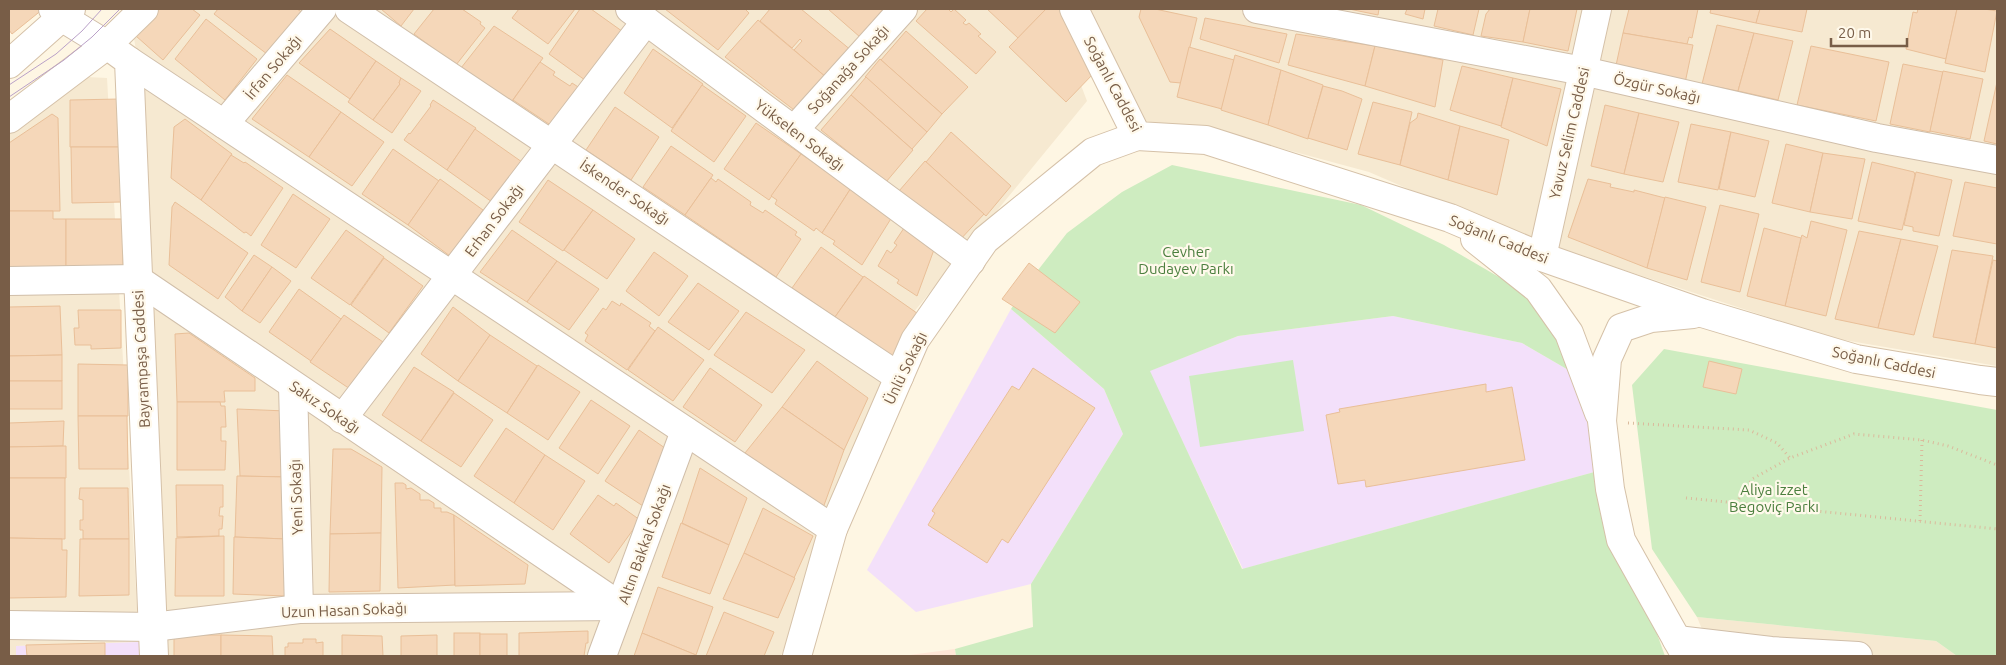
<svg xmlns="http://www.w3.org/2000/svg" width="2006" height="665" font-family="Ubuntu,sans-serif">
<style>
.residential{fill:#f6e9d1}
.commercial{fill:#ffe6d6}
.education{fill:#f3e0fa}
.green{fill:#ceecc0}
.building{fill:#f5d7b9;stroke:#e9bf98}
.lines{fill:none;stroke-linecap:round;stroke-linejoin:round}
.street-casing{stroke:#d0bea9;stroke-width:30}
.secondary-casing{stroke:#d5c1a8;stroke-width:30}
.path{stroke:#daba9c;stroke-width:3;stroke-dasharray:1 4;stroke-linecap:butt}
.street{stroke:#fff;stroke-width:28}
.secondary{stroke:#fff;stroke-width:28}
.tram{stroke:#baa1c8;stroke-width:1}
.labels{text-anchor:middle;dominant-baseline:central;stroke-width:4.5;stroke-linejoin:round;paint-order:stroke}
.street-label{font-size:15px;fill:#785d47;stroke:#fff9eb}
.park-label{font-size:15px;fill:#4b7f3e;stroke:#fff9eb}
</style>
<rect width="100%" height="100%" fill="#fef6e3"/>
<g class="residential">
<path d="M158 9H1052L1087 101 904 324 781 656H165L163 537 142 88 133 32Z"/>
<path d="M1089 9H1584L1533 243 1369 172 1210 129 1144 126Z"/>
<path d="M1609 9H1997V366L1832 338 1557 248Z"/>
<path d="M87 77 107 78 139 642 16 646V656H9V130Z"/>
<path d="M1697 617 1936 641 1957 656H1713Z"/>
</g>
<path class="commercial" d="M955 649 956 656H902Z"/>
<g class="education">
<path d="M1011 309 1104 389 1123 434 1031 584 916 612 867 570Z"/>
<path d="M1393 316 1522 343 1577 375 1598 471 1243 569 1149 371 1238 336Z"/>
<path d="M139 642 140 656H16V646Z"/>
</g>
<g class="green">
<path d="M1172 165 1361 205 1444 245 1504 280 1539 308 1577 375 1522 343 1393 316 1238 336 1150 371 1242 569 1598 471 1665 656H956L955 649 1033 627 1031 584 1123 434 1104 389 1011 309 1031 279 1067 233 1122 192Z"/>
<path d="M1664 349 1997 410V656H1957L1936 641 1697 617 1652 549 1632 385Z"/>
<path d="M1293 360 1304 431 1200 447 1189 376Z"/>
</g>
<g class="building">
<path d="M9 9H43L12 34 9 30Z"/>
<path d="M151 9H192L200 15 163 60 136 36Z"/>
<path d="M218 9H297L303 13 267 54 214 14Z"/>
<path d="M381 9H414L401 26Z"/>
<path d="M434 9H462L481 22 480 24 485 28 456 65 414 34Z"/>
<path d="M519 9H575L548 44 512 18Z"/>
<path d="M580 9H591L626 34 589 83 549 54Z"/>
<path d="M665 9H745L749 13 718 50Z"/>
<path d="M770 9H801L852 51 827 78 794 50 802 41 800 39 792 48 760 21Z"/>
<path d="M828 9H883L860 37Z"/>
<path d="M927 9H948L951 12 954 9 966 20 963 23 966 25 969 23 981 34 978 36 996 52 976 74 916 21Z"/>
<path d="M987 9H1046L1018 38Z"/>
<path d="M1046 9H1061L1094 73 1066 102 1009 47Z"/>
<path d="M1141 9H1155L1197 18 1181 83 1170 82 1139 17Z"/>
<path d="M1349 9H1379L1378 15Z"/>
<path d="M1407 9H1425L1423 19 1405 14Z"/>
<path d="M1438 9H1479L1473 35 1434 26Z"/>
<path d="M1490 9H1530L1523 42 1481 36 1486 14Z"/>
<path d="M1530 9H1577L1568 51 1523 42Z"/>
<path d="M1629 9H1698L1692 38 1689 37 1687 44 1623 33Z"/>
<path d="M1711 9H1760L1756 23 1710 13Z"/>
<path d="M1760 9H1807L1802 32 1756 23Z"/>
<path d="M1918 9H1957L1946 59 1906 49 1913 12 1917 13Z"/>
<path d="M1957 9H1984L1997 11 1985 72 1945 63Z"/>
<path d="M1205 18 1287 34 1279 63 1200 39Z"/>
<path d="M206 19 257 59 225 100 175 59Z"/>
<path d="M758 20 827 78 798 113 725 57Z"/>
<path d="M1717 25 1754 33 1738 91 1702 84Z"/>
<path d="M494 26 543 58 512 101 461 68Z"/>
<path d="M330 29 376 61 350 99 299 63Z"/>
<path d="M906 31 968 87 942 114 881 60Z"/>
<path d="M1623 33 1693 45 1685 83 1615 70Z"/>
<path d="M1754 33 1793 41 1778 100 1738 91Z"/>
<path d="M1296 34 1375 46 1365 86 1288 65Z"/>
<path d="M1375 46 1443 60 1435 107 1365 86Z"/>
<path d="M1811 46 1889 62 1876 121 1797 105Z"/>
<path d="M1189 47 1234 60 1222 109 1177 97Z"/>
<path d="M653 49 703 84 672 128 624 93Z"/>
<path d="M1235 55 1281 70 1268 125 1221 110Z"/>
<path d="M880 59 942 114 927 132 865 77Z"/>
<path d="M376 61 401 78 399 83 400 84 373 120 348 102Z"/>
<path d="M540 62 555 72 553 75 570 86 572 83 586 92 558 130 513 100Z"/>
<path d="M1903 64 1943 72 1930 132 1890 124Z"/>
<path d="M1462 66 1513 78 1501 126 1450 110Z"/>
<path d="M1281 70 1323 85 1308 139 1268 125Z"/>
<path d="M1943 71 1983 79 1970 139 1930 131Z"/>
<path d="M287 75 341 112 309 157 252 119Z"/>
<path d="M866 77 927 132 912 149 851 95Z"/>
<path d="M401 78 421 91 392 133 373 120 400 84 399 83Z"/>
<path d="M1513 78 1561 89 1547 146 1501 127Z"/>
<path d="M1997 82V144L1984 141Z"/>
<path d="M702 85 746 116 714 162 671 131Z"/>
<path d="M1323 86 1342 91 1362 99 1347 150 1308 138Z"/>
<path d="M851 95 913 150 886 182 821 130Z"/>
<path d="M120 99 121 147H70V100Z"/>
<path d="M433 100 476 128 447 170 404 140 409 133 410 134 431 106 430 105Z"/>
<path d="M1373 102 1412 112 1400 165 1358 154Z"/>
<path d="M1605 105 1639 113 1624 174 1591 166Z"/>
<path d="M615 107 659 137 631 180 586 150Z"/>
<path d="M341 112 384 142 352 186 309 157Z"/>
<path d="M1418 113 1460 126 1448 180 1400 165 1410 123 1417 118Z"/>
<path d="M1639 113 1679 122 1663 182 1624 174Z"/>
<path d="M52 114 58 118 60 211H9V143Z"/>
<path d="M185 119 232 154 201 200 171 178 174 127Z"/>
<path d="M756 123 801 154 769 200 724 169Z"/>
<path d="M1691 124 1731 132 1718 190 1678 182Z"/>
<path d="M1460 126 1509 140 1497 195 1448 180Z"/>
<path d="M475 129 522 162 492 202 447 170Z"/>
<path d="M951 132 1011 186 986 216 926 162Z"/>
<path d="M1731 132 1769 141 1755 197 1719 189Z"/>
<path d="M1786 144 1823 153 1810 212 1772 203Z"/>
<path d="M671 146 713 175 685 215 643 187Z"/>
<path d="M71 147H121L122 202 72 203Z"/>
<path d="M393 149 439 181 408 225 362 194Z"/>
<path d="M1823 153 1865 159 1852 219 1810 212Z"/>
<path d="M801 154 851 188 822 233 816 228 814 231 775 204 777 200 771 196Z"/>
<path d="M231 155 244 163 245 162 283 188 251 236 246 232 244 233 201 200Z"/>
<path d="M925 161 984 214 958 242 899 191Z"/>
<path d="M1872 162 1914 172 1915 175 1902 230 1858 221Z"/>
<path d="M1916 172 1952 180 1939 236 1913 231V227L1904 225Z"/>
<path d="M711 178 716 182 718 179 751 202 750 205 763 213 765 210 797 232 795 235 801 239 776 277 685 215Z"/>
<path d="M440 179 483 210 450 256 408 225Z"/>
<path d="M1588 179 1611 184 1610 187 1634 192V190L1665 198 1647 268 1568 237Z"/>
<path d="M548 180 593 210 563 251 519 222Z"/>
<path d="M1965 182 1997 188V244L1953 236Z"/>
<path d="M851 188 892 217 862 265 833 244 835 241 822 233Z"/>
<path d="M293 194 330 219 296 268 261 245Z"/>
<path d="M1665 197 1706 207 1687 280 1647 268Z"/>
<path d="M175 202 248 253 218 299 169 265 172 207Z"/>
<path d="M1720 205 1759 214 1740 292 1701 282Z"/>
<path d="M593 210 635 239 607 279 564 250Z"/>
<path d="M9 211H53V219H66V268H9Z"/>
<path d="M66 219H123V267L66 268Z"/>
<path d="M1811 221 1847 230 1826 316 1785 306 1801 238 1802 235 1807 238Z"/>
<path d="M904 228 935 247 917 296 897 283 899 280 878 266 887 250 891 253 897 245 894 243Z"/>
<path d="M1764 228 1801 238 1785 306 1747 296Z"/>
<path d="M346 230 384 257 350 305 311 278Z"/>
<path d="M512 230 557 261 527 302 480 272Z"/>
<path d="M1859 231 1901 239 1878 328 1835 319Z"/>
<path d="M1901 239 1938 246 1914 335 1878 328Z"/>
<path d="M821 247 863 277 835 317 792 288Z"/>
<path d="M1952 250 1993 256 1975 344 1933 337Z"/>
<path d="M654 252 688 276 659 316 626 291Z"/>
<path d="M254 255 272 267 242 311 225 297Z"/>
<path d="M384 258 423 286 389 333 351 305Z"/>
<path d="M1993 260 1997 261V348L1975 344Z"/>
<path d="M557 261 599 289 569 330 527 302Z"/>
<path d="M1029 263 1080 302 1055 333 1002 299Z"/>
<path d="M272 267 291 281 260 323 242 311Z"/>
<path d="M864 276 924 318 894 360 835 317Z"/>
<path d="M698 283 739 311 709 350 668 322Z"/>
<path d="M299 289 341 319 311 361 269 332Z"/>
<path d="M612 301 620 306 621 303 651 323 649 326 655 331 627 370 585 341 588 335 585 333 603 308 606 310Z"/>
<path d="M60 306 62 355 9 356V307Z"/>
<path d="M453 307 490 335 458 381 421 354Z"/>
<path d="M78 310H121V348L91 349V345H75L74 328H79Z"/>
<path d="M746 312 805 350 772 393 714 355Z"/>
<path d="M344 315 383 342 350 389 310 362Z"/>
<path d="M658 327 704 360 673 401 628 370Z"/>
<path d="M189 333 255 378V391H224L225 402H177L175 334Z"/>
<path d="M490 335 537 366 507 413 458 381Z"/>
<path d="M62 355V381H9V356Z"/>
<path d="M817 361 868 398 844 450 782 407Z"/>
<path d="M1709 361 1742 369 1736 394 1703 387Z"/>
<path d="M78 364 128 365V416H78Z"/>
<path d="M538 365 580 392 548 440 507 413Z"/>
<path d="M414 367 454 392 421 441 382 415Z"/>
<path d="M710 368 762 405 735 442 683 407Z"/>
<path d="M1033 368 1095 408 1008 543 1002 539 987 563 928 525 935 513 932 511 1012 386 1019 390Z"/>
<rect x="9" y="381" width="53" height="28"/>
<path d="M1486 384V392L1512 387 1525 460 1366 487 1365 480 1338 484 1326 415 1340 412 1339 409Z"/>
<path d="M454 393 493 420 461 467 421 441Z"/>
<path d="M591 400 630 426 598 474 559 448Z"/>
<path d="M177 402H220L221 406H225L226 427H221V441H226L225 470H177Z"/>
<path d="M782 407 844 450 823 508 745 453Z"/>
<path d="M237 409 286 411 287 477 240 476Z"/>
<path d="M78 416H127L128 469H79Z"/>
<path d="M64 421 63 446 9 447V423Z"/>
<path d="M506 428 545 455 514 503 474 476Z"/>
<path d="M639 430 675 455 646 508 605 481Z"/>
<path d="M66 446V478H9V447Z"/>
<path d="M333 449H351L382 467 381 533 330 534Z"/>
<path d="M545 455 585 481 553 530 514 503Z"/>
<path d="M700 468 747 498 729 545 682 523Z"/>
<path d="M237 476 287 477 286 539 235 537Z"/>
<path d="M9 478H65V539L9 538Z"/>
<path d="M395 483H403L406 485V489L411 488 420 494V500H429L434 503V508H441V512H447L454 515 455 585 398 588Z"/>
<path d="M176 485H223V507H220L219 516H223L222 529H219V536L177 537Z"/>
<path d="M80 488H128L129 539H83V530H80V520H83V500L79 499Z"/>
<path d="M598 495 614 506 616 503 640 520 609 563 570 534Z"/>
<path d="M763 508 813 536 794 578 744 553Z"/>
<path d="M454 515 528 565 525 584 455 586Z"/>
<path d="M681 523 729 545 710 594 662 577Z"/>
<path d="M381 533 380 591 329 592 330 534Z"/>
<path d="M224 536V596H175L176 538Z"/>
<path d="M234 537 286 539V596L233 594Z"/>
<path d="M9 538 62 539V550H67L66 597 9 598Z"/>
<path d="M80 539H129V595L79 596Z"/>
<path d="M744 553 795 578 778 618 723 599Z"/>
<path d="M658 587 713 607 696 655 642 633Z"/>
<path d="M724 612 774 632 764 656H706Z"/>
<path d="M588 631V643H586L584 656H519V633Z"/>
<rect x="454" y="633" width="26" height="23"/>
<path d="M642 633 696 655 695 656H634Z"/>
<rect x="480" y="634" width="27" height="22"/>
<rect x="174" y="635" width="47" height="21"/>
<path d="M221 635 272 636 273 656H221Z"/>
<path d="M342 635 382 636 383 656H342Z"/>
<path d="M437 635V656H401V636Z"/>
<path d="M303 639H316V643L323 642V656H285V647H288V643H303Z"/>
<path d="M105 643V656H27L26 645Z"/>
</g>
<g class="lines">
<g class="street-casing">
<g id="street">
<path d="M53 9 63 18 107 45"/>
<path d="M349 9 899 377"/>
<path d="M630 9 971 261"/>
<path d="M1257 9 1583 71 1877 138 1997 160"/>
<path d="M129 61 833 529"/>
<path d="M224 124 322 9"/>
<path d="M794 130 903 9"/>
<path d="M9 281 137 279 620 606"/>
<path d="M293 386 299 609"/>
<path d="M342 419 646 21"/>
<path d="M9 625 153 627 299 609 620 606"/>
<path d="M1677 640 1771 651 1858 656"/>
<path d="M602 656 685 431"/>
</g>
</g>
<g class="secondary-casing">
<g id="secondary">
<path d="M1074 9 1137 136 1206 140 1450 218 1542 257 1702 313 1856 359 1980 380 1997 382"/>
<path d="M107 45 129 61 154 656"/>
<path d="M9 64 71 9"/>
<path d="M9 119 107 45 144 9"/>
<path d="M1475 239 1538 289 1569 333 1599 413"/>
<path d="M1542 257 1597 9"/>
<path d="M797 656 833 529 915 340 985 240 1093 152 1137 136"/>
<path d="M1686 656 1621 540 1610 489 1602 421 1607 359 1621 328 1651 318 1693 314"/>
</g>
</g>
<g class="path">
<path d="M1628 423 1749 430 1777 443 1790 458"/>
<path d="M1686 498 1997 529"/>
<path d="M1736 503 1752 479 1790 458 1854 434 1922 440 1948 446 1997 465"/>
<path d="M1920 521 1922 440"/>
</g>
<use href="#street" class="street"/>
<use href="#secondary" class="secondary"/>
<g class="tram">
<path d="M9 85 56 54 82 31 102 9"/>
<path d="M9 97 64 60 92 37 120 9"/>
</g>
</g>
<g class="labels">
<g class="street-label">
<text transform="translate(273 67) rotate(-50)">İrfan Sokağı</text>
<text transform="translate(848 69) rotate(-48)">Soğanağa Sokağı</text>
<text transform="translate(1113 84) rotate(62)">Soğanlı Caddesi</text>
<text transform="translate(1657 88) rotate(13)">Özgür Sokağı</text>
<text transform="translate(1569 133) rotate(-77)">Yavuz Selim Caddesi</text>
<text transform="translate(800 135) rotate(37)">Yükselen Sokağı</text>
<text transform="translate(625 192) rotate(34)">İskender Sokağı</text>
<text transform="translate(494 220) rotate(-53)">Erhan Sokağı</text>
<text transform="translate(1499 239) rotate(22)">Soğanlı Caddesi</text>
<text transform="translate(141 359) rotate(-93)">Bayrampaşa Caddesi</text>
<text transform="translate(1884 362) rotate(12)">Soğanlı Caddesi</text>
<text transform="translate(905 368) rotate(-64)">Ünlü Sokağı</text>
<text transform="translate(325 407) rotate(34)">Sakız Sokağı</text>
<text transform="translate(296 497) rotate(-92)">Yeni Sokağı</text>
<text transform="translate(644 544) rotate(-70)">Altın Bakkal Sokağı</text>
<text transform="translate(344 610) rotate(-2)">Uzun Hasan Sokağı</text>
</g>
<g class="park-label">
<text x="1186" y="251">Cevher<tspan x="1186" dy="17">Dudayev Parkı</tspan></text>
<text x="1774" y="489">Aliya İzzet<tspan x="1774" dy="17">Begoviç Parkı</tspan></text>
</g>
</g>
<rect width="2006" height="665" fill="none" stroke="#785d47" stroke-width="20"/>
<path d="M1831 38v8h76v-8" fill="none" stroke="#785d47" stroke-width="2.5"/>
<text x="1838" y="38" font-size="15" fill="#785d47" stroke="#fff9eb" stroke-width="4" paint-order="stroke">20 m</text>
</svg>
